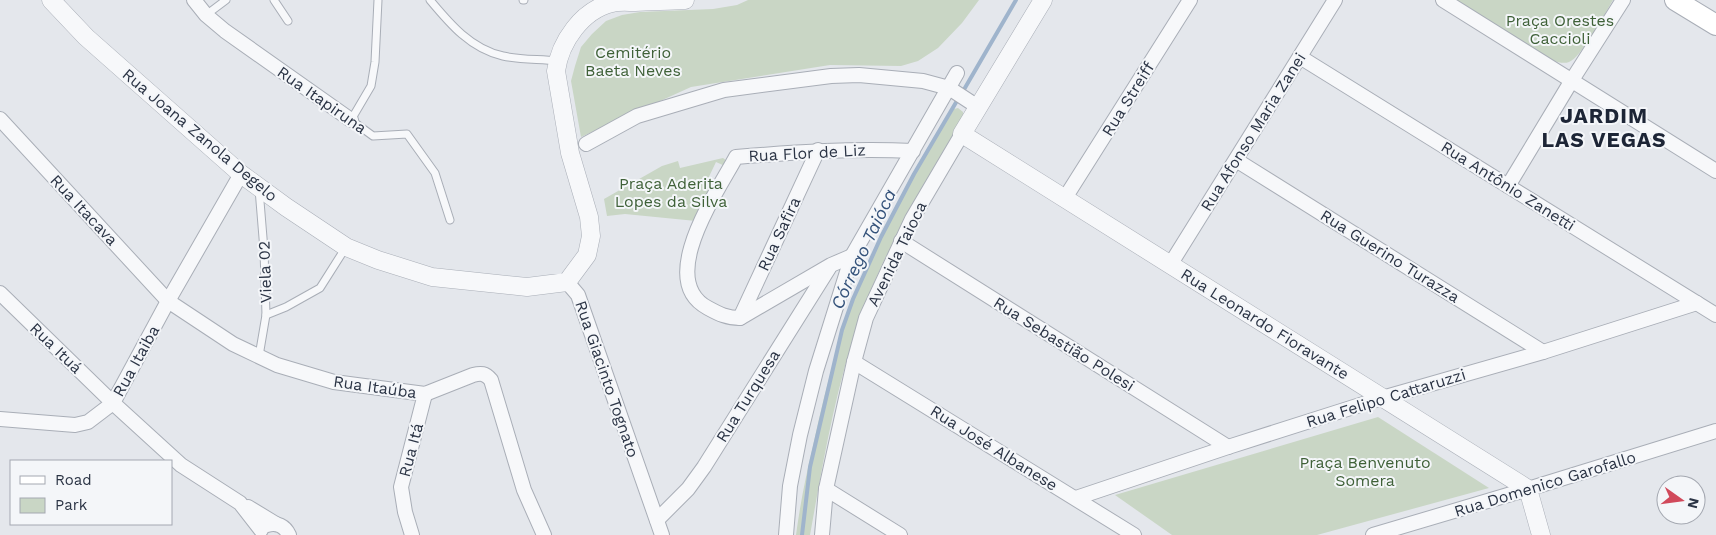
<svg xmlns="http://www.w3.org/2000/svg" width="1716" height="535" font-family="'Work Sans',sans-serif">
<style>
.green{fill:#c9d6c5}
.lines{fill:none;stroke-linecap:round;stroke-linejoin:round}
.stream{stroke:#9fb4cc;stroke-width:4}
.service-casing{stroke:#a9aeb7;stroke-width:9}
.minor-casing{stroke:#a9aeb7;stroke-width:16}
.tertiary-casing{stroke:#a9aeb7;stroke-width:19}
.secondary-casing{stroke:#a9aeb7;stroke-width:22}
.service{stroke:#f7f8fa;stroke-width:7}
.minor{stroke:#f7f8fa;stroke-width:14}
.tertiary{stroke:#f7f8fa;stroke-width:18}
.secondary{stroke:#fff;stroke-width:20}
.labels{text-anchor:middle;dominant-baseline:central;stroke-width:4;stroke-linejoin:round;paint-order:stroke}
.park-label{font-size:16px;fill:#3f6138;stroke:#f4f6f9}
.street-label{font-size:16px;fill:#2b3445;stroke:#f4f6f9}
.water-label{font-size:18px;font-style:italic;fill:#34527a;stroke:#f4f6f9}
.district-label{font-size:21px;font-weight:bold;letter-spacing:1px;fill:#1d2536;stroke:#f4f6f9}
</style>
<rect width="100%" height="100%" fill="#e4e7ec"/>
<g class="green">
<path d="M748 0H979L962 23 938 48 918 61 901 66 830 65 691 87 581 137 571 81 575 66 581 47 592 34 606 21 622 15 640 12 713 9 737 5Z"/>
<path d="M1456 0H1613C1605 13 1581 58 1569 62 1564 64 1558 62 1553 61Z"/>
<path d="M958 108 963 112V118C924 184 885 248 859 321 835 390 823 463 810 535H796C800 505 806 475 813 446 829 369 852 293 887 223 907 183 931 146 954 109Z"/>
<path d="M723 158 727 161 725 166 716 162 705 185 713 189 696 221 625 214 607 216 604 199 662 166 678 161 680 168Z"/>
<path d="M1378 417 1489 488 1317 535H1172L1115 495Z"/>
</g>
<g class="lines">
<g class="stream">
<path d="M962 93 1016 0"/>
<path d="M802 535 810 467 842 330 853 299 881 237 914 174 958 99"/>
</g>
<g class="service-casing">
<g id="service">
<path d="M274 0 288 21"/>
<path d="M378 0 375 62 371 86 351 120 373 136 407 134 435 173 450 220"/>
<path d="M430 0C450 24 471 49 503 56 520 60 539 59 557 61"/>
<path d="M523 0H524"/>
<path d="M206 15 226 0"/>
<path d="M259 189 264 250 266 315 259 356"/>
<path d="M266 315 286 307 320 288 346 247"/>
</g>
</g>
<g class="minor-casing">
<g id="minor">
<path d="M194 0 206 15 225 31 351 120"/>
<path d="M1443 0 1716 171"/>
<path d="M1300 57 1716 315"/>
<path d="M0 119 168 301 233 344 277 365 334 382 425 394 473 375C481 373 485 373 491 380L524 490 544 535"/>
<path d="M586 144 637 116 724 90 831 76 859 75 923 81 949 88 978 107"/>
<path d="M1236 160 1543 352"/>
<path d="M1508 186 1572 80 1623 0"/>
<path d="M1065 198 1190 0"/>
<path d="M901 241 1228 447"/>
<path d="M852 256 831 265 740 318C727 318 719 314 708 308 655 280 718 191 736 157 796 152 854 148 913 151"/>
<path d="M1170 265 1335 0"/>
<path d="M567 282 578 295 662 535"/>
<path d="M0 293 113 403 181 465 240 503 261 530"/>
<path d="M740 318 818 150"/>
<path d="M854 362 1134 535"/>
<path d="M0 419 75 425 88 422 113 403 168 301 241 174"/>
<path d="M826 489 900 535"/>
<path d="M1076 498 1228 447 1382 398 1543 352 1697 303"/>
<path d="M248 507 276 524"/>
<path d="M657 520 688 489 704 467 829 268"/>
<path d="M267 525C277 522 285 526 289 535"/>
<path d="M412 535 405 512 401 487 425 394"/>
<path d="M786 535 790 486 800 435 816 371 852 256 957 73"/>
<path d="M822 535 826 489 854 362 866 318 912 219 962 134"/>
<path d="M1373 535 1528 489 1716 431"/>
</g>
</g>
<g class="tertiary-casing">
<g id="tertiary">
<path d="M51 0 86 37 241 174 286 207 346 247 378 260 432 277 527 287 567 282 587 255 591 236 589 217 570 153 556 71C560 42 582 10 612 3 619 1 628 2 635 2 652 1 668 1 685 0"/>
<path d="M1043 0 962 134 1528 489 1541 535"/>
</g>
</g>
<g class="secondary-casing">
<path id="secondary" d="M1675 0 1716 25"/>
</g>
<use href="#service" class="service"/>
<use href="#minor" class="minor"/>
<use href="#tertiary" class="tertiary"/>
<use href="#secondary" class="secondary"/>
</g>
<g class="labels">
<g class="park-label">
<text x="1560" y="20">Praça Orestes<tspan x="1560" dy="18">Caccioli</tspan></text>
<text x="633" y="52">Cemitério<tspan x="633" dy="18">Baeta Neves</tspan></text>
<text x="671" y="183">Praça Aderita<tspan x="671" dy="18">Lopes da Silva</tspan></text>
<text x="1365" y="462">Praça Benvenuto<tspan x="1365" dy="18">Somera</tspan></text>
</g>
<g class="street-label">
<text transform="translate(1128 99) rotate(-58)">Rua Streiff</text>
<text transform="translate(322 100) rotate(35)">Rua Itapiruna</text>
<text transform="translate(1253 132) rotate(-58)">Rua Afonso Maria Zanei</text>
<text transform="translate(200 135) rotate(40)">Rua Joana Zanola Degelo</text>
<text transform="translate(807 153) rotate(-3)">Rua Flor de Liz</text>
<text transform="translate(1508 186) rotate(32)">Rua Antônio Zanetti</text>
<text transform="translate(84 210) rotate(47)">Rua Itacava</text>
<text transform="translate(779 234) rotate(-65)">Rua Safira</text>
<text transform="translate(897 254) rotate(-64)">Avenida Taioca</text>
<text transform="translate(1390 256) rotate(32)">Rua Guerino Turazza</text>
<text transform="translate(265 272) rotate(-92)">Viela 02</text>
<text transform="translate(1265 324) rotate(32)">Rua Leonardo Fioravante</text>
<text transform="translate(1064 344) rotate(32)">Rua Sebastião Polesi</text>
<text transform="translate(56 348) rotate(44)">Rua Ituá</text>
<text transform="translate(136 361) rotate(-61)">Rua Itaiba</text>
<text transform="translate(607 379) rotate(71)">Rua Giacinto Tognato</text>
<text transform="translate(375 387) rotate(8)">Rua Itaúba</text>
<text transform="translate(748 396) rotate(-58)">Rua Turquesa</text>
<text transform="translate(1386 398) rotate(-17)">Rua Felipo Cattaruzzi</text>
<text transform="translate(994 448) rotate(32)">Rua José Albanese</text>
<text transform="translate(411 450) rotate(-75)">Rua Itá</text>
<text transform="translate(1545 484) rotate(-17)">Rua Domenico Garofallo</text>
</g>
<g class="water-label">
<text transform="translate(863 249) rotate(-65)">Córrego Taióca</text>
</g>
<g class="district-label">
<text x="1604" y="115">JARDIM<tspan x="1604" dy="24">LAS VEGAS</tspan></text>
</g>
</g>
<rect x="10" y="460" width="162" height="65" fill="#f4f6f9" stroke="#a4a8b1"/>
<rect x="20" y="476" width="25" height="8" fill="#ffffff" stroke="#a4a8b1"/>
<text x="55" y="485" font-size="15" fill="#2b3445">Road</text>
<rect x="20" y="498" width="25" height="15" fill="#c9d6c5" stroke="#a4a8b1"/>
<text x="55" y="510" font-size="15" fill="#2b3445">Park</text>
<g transform="translate(1681 500) rotate(104)"><circle r="24" fill="#f4f6f9" stroke="#a4a8b1"/>
<path d="M0-4L9 19L0 12L-9 19Z" fill="#d1495b"/>
<text y="-8" font-size="14" font-weight="bold" text-anchor="middle" fill="#2b3445">N</text>
</g>
</svg>
